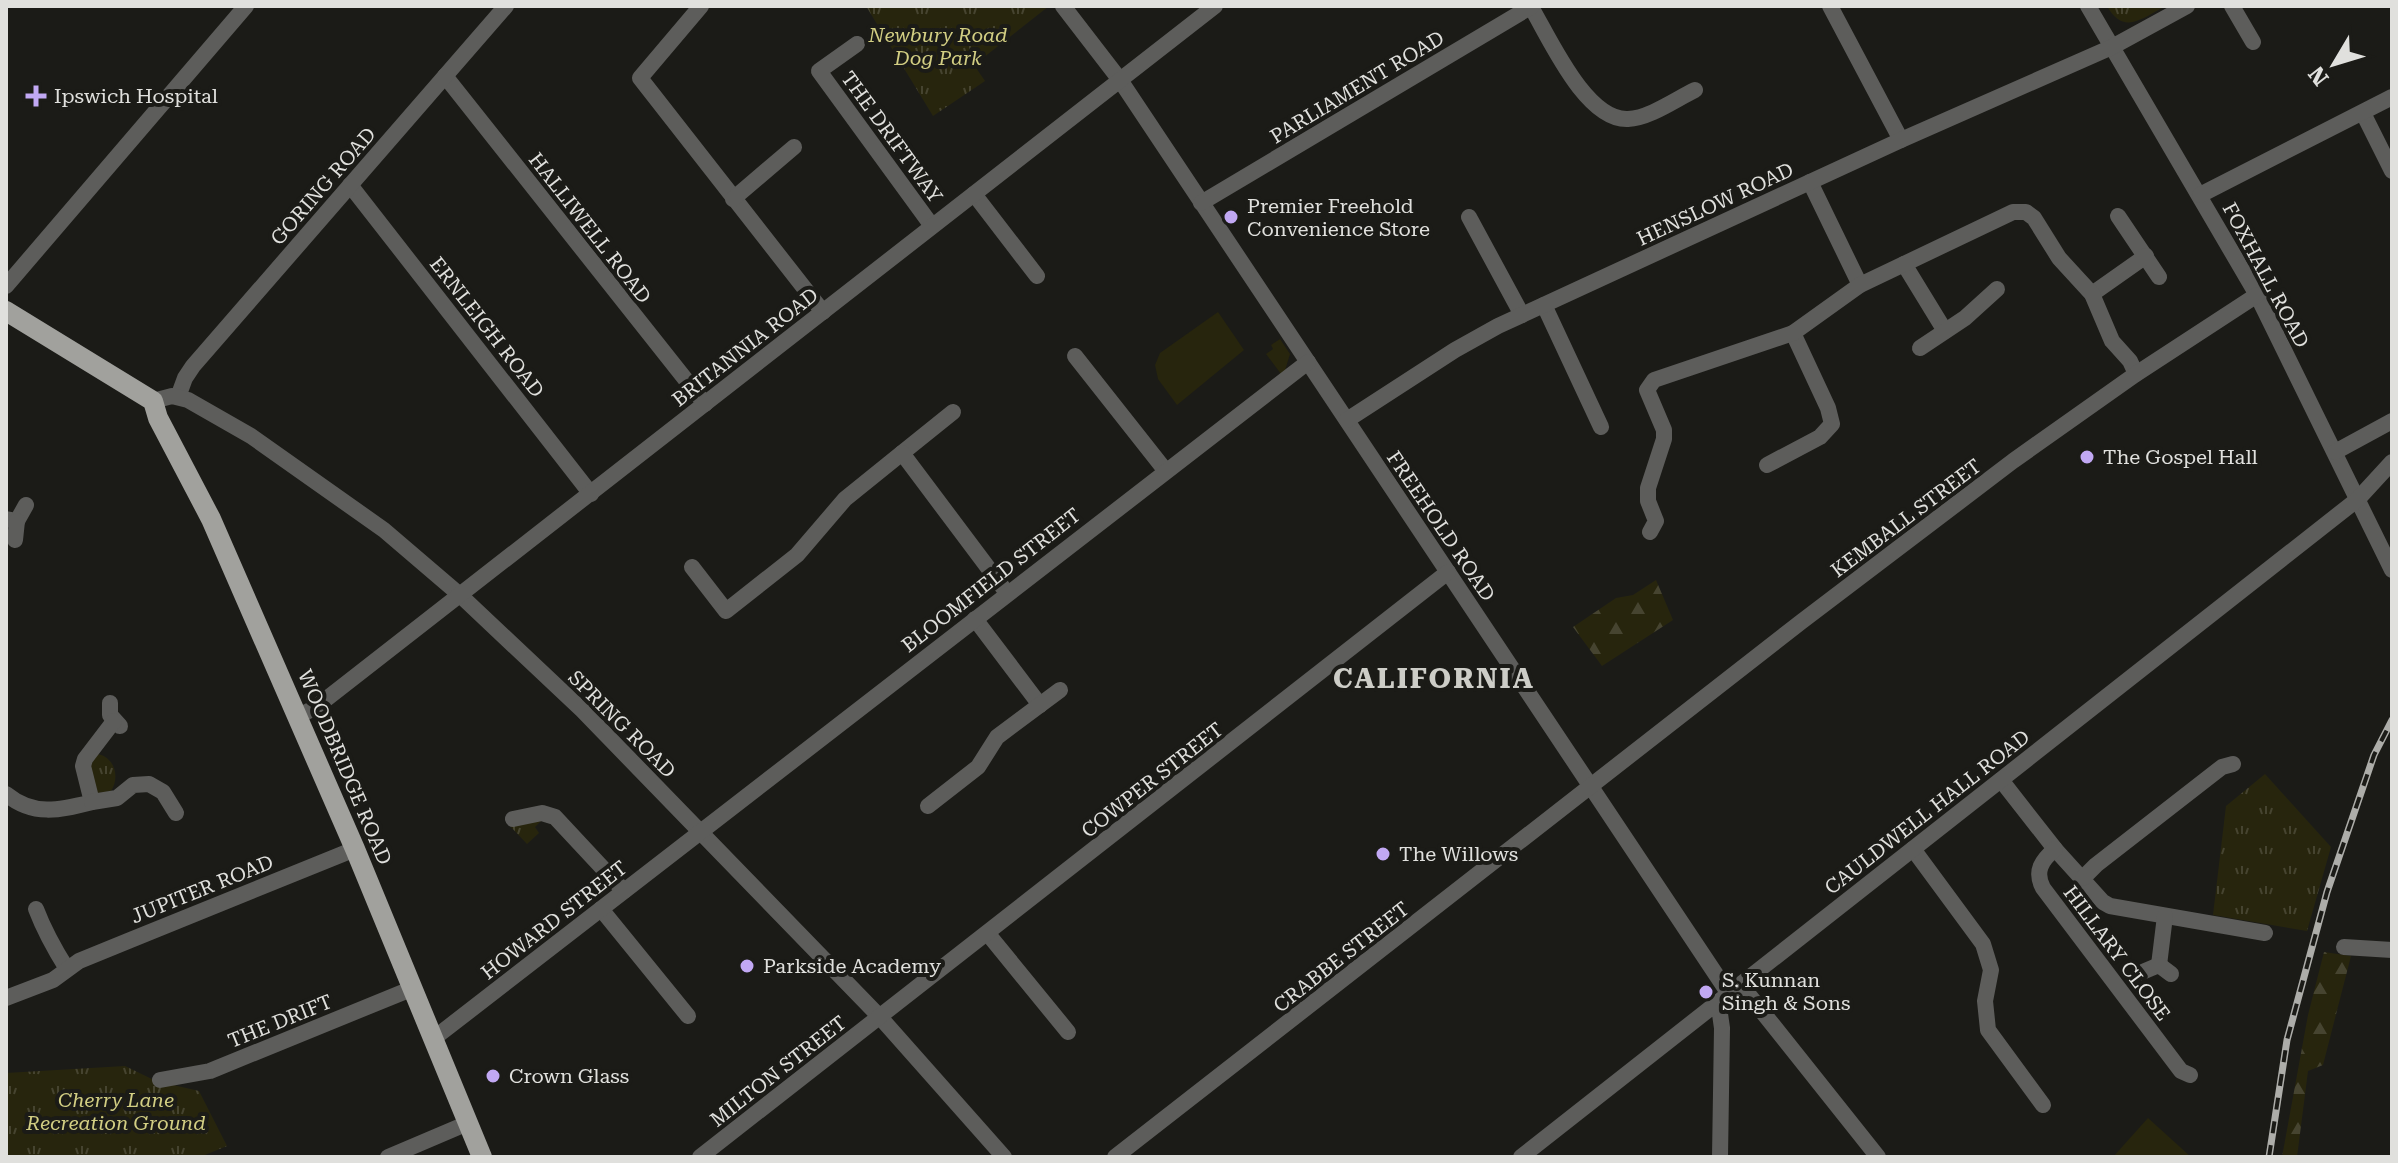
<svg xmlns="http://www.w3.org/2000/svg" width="2398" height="1163" font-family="'Roboto Serif',serif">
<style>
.green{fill:#27250d}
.forest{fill:url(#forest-firs)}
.park{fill:url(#park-tufts)}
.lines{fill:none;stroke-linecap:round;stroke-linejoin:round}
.minor{stroke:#5d5d5b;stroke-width:16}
.major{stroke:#a1a19d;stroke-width:20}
.rail-casing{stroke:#adada9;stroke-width:7}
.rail{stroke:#1b1b17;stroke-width:4;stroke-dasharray:12;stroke-linecap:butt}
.poi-dot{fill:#c1a8f3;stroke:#1b1b17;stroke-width:3}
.labels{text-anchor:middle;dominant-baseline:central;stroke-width:8;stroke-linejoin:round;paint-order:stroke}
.park-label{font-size:20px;font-style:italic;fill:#d2ce83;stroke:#1b1b17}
.street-label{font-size:20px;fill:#e0e0dd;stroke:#1b1b17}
.poi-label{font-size:20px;fill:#e0e0dd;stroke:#1b1b17;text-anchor:start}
.district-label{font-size:28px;font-weight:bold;letter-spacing:2px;fill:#cdcdc7;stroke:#1b1b17}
</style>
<defs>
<pattern id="forest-firs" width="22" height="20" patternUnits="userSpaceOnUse" patternTransform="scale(2)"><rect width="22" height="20" fill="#27250d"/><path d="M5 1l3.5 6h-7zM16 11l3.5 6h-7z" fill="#464430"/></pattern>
<pattern id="park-tufts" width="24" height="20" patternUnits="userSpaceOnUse" patternTransform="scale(2)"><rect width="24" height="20" fill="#27250d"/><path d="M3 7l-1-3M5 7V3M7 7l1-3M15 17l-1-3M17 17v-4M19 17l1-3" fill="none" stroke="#464430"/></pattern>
</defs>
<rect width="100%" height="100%" fill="#1b1b17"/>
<g class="green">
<path d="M1218 312 1244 350 1177 405 1158 379 1155 365 1160 353Z"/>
<path d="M1280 339 1290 354 1284 374H1281L1266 354 1273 349 1271 345Z"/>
<path d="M2148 1118 2191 1157H2113Z"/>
</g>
<g class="forest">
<path d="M1656 580 1673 620 1602 666 1573 627 1616 598 1633 595Z"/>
<path d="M2324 952 2351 956 2323 1065 2308 1071 2297 1157H2282L2308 1015Z"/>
</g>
<g class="park">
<path d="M866 6H1049L974 65 985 81 933 116Z"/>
<path d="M2107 6H2166C2142 18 2124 36 2107 6Z"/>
<path d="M98 754C115 758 120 777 111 791L98 793 95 790 90 768 95 755Z"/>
<path d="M2265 774 2331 847 2307 931 2213 915 2226 806Z"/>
<path d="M542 820 535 827 539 833 527 844 510 826Z"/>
<path d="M125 1066 156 1081 199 1091 227 1146 200 1157H6V1073Z"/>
</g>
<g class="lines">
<g class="minor">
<path d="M701 6 640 78 823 312"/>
<path d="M1063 6 1120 80 1729 994"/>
<path d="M1830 6 1901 140"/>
<path d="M2088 6 2257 295 2392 570"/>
<path d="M2232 6 2253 42"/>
<path d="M1531 7C1550 39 1586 121 1628 119 1650 118 1676 99 1695 90"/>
<path d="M857 44 819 71 932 226"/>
<path d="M445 76 705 404"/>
<path d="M2363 113 2392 171"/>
<path d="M1810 182 1860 285"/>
<path d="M350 185 591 494"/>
<path d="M974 194 1037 276"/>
<path d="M2200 195 2392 97"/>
<path d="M733 199 794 147"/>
<path d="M1201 203 1532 6"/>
<path d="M2118 216 2159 277"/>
<path d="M1469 217 1522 315"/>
<path d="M1904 264 1945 331"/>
<path d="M6 286 246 6"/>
<path d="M2092 294 2146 256"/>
<path d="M1544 305 1601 427"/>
<path d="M1920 348 1965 318 1997 289"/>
<path d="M1075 356 1165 470"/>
<path d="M178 397 185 378 193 366 506 6"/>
<path d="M153 401 172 396 188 400 251 436 384 530 460 595 582 710 879 1016 1004 1157"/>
<path d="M1347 420 1455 350 1498 326 1901 140 2112 47 2187 6"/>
<path d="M2335 452 2392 421"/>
<path d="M902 453 953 412"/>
<path d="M1767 465 1820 437 1832 424 1828 408 1793 333"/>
<path d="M6 519 17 521 26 505"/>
<path d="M1650 532 1656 521 1648 501V488L1664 439V430L1647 390 1654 380 1793 333 1860 285 2013 212H2026L2034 218 2059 258 2092 294 2112 341 2130 361 2136 374"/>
<path d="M15 540 17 521"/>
<path d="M692 567 726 611 797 555 845 499 902 453 1007 593"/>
<path d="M975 619 1040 705"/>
<path d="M110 703V715L120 726"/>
<path d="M297 717 316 707 1215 6"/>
<path d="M2001 780 2055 849 2103 902 2110 906 2265 933"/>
<path d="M6 794C34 817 60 810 92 802L83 766 85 759 114 721"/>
<path d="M92 802 117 798 133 785 149 784 163 792 176 813"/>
<path d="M928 806 978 767 997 737 1060 690"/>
<path d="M513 819 542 813 555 817 624 891"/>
<path d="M1913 849 1983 944 1991 970 1985 1001 1988 1030 2043 1105"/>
<path d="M2055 849C2042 860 2034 871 2043 888L2181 1071 2190 1075"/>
<path d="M2083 878 2096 865 2222 767 2233 764"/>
<path d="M36 909C44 930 55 950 67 969"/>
<path d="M601 909 688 1016"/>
<path d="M988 934 1068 1032"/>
<path d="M2344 947 2392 950"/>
<path d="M2159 965 2165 916"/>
<path d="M2140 973 2159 965 2171 974"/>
<path d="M1741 985 1878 1157"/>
<path d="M6 998 53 980 79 961 128 941 355 849"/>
<path d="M1714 1006 1720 1014 1722 1028 1720 1157"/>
<path d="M433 1039 1308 362"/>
<path d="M160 1080 210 1071 411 989"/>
<path d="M388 1157 468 1123"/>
<path d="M700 1157 1448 572"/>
<path d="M1115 1157 1801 622 2013 461 2136 374 2257 295"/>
<path d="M1521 1157 2358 499 2392 462"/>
</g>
<path class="major" d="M6 311 153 401 158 418 211 519 355 849 482 1157"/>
<g class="rail-casing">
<path id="rail" d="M2269 1157 2287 1040 2327 892 2374 755 2392 720"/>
</g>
<use href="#rail" class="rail"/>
</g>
<g class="poi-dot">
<path d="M32 84h8v8h8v8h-8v8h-8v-8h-8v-8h8z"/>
<circle cx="1231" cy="217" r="8"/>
<circle cx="2087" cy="457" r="8"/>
<circle cx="1383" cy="854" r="8"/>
<circle cx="747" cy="966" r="8"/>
<circle cx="1706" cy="992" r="8"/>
<circle cx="493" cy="1076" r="8"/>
</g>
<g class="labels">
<g class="park-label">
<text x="938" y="35">Newbury Road<tspan x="938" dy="23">Dog Park</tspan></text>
<text x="116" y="1100">Cherry Lane<tspan x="116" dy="23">Recreation Ground</tspan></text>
</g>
<g class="street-label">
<text transform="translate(1357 87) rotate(-31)">PARLIAMENT ROAD</text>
<text transform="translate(892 137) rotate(54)">THE DRIFTWAY</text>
<text transform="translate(323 186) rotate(-49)">GORING ROAD</text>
<text transform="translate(1715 204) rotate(-25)">HENSLOW ROAD</text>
<text transform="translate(590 228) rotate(52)">HALLIWELL ROAD</text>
<text transform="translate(2266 275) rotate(62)">FOXHALL ROAD</text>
<text transform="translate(487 327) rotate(52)">ERNLEIGH ROAD</text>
<text transform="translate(745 347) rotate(-38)">BRITANNIA ROAD</text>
<text transform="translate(1906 518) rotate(-37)">KEMBALL STREET</text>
<text transform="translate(1441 526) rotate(56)">FREEHOLD ROAD</text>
<text transform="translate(991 580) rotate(-38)">BLOOMFIELD STREET</text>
<text transform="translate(622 724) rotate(45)">SPRING ROAD</text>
<text transform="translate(345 767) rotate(67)">WOODBRIDGE ROAD</text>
<text transform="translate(1152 780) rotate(-38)">COWPER STREET</text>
<text transform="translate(1927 812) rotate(-38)">CAULDWELL HALL ROAD</text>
<text transform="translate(202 889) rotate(-22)">JUPITER ROAD</text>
<text transform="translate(554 920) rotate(-38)">HOWARD STREET</text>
<text transform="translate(2117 953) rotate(53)">HILLARY CLOSE</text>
<text transform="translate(1341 957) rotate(-38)">CRABBE STREET</text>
<text transform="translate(280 1021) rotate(-22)">THE DRIFT</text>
<text transform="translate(778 1071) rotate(-38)">MILTON STREET</text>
</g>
<g class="poi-label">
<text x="54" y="96">Ipswich Hospital</text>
<text x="1247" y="206">Premier Freehold<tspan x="1247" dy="23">Convenience Store</tspan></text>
<text x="2103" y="457">The Gospel Hall</text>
<text x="1399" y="854">The Willows</text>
<text x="763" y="966">Parkside Academy</text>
<text x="1722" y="980">S. Kunnan<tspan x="1722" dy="23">Singh &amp; Sons</tspan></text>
<text x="509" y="1076">Crown Glass</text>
</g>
<g class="district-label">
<text x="1434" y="678">CALIFORNIA</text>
</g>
</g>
<rect width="2398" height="1163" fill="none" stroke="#e0e0dd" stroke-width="16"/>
<g transform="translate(2334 64) rotate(232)" stroke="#1b1b17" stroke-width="6" paint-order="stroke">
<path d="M0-6L14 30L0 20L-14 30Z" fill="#e0e0dd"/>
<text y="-12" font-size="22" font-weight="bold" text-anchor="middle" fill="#e0e0dd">N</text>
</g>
</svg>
